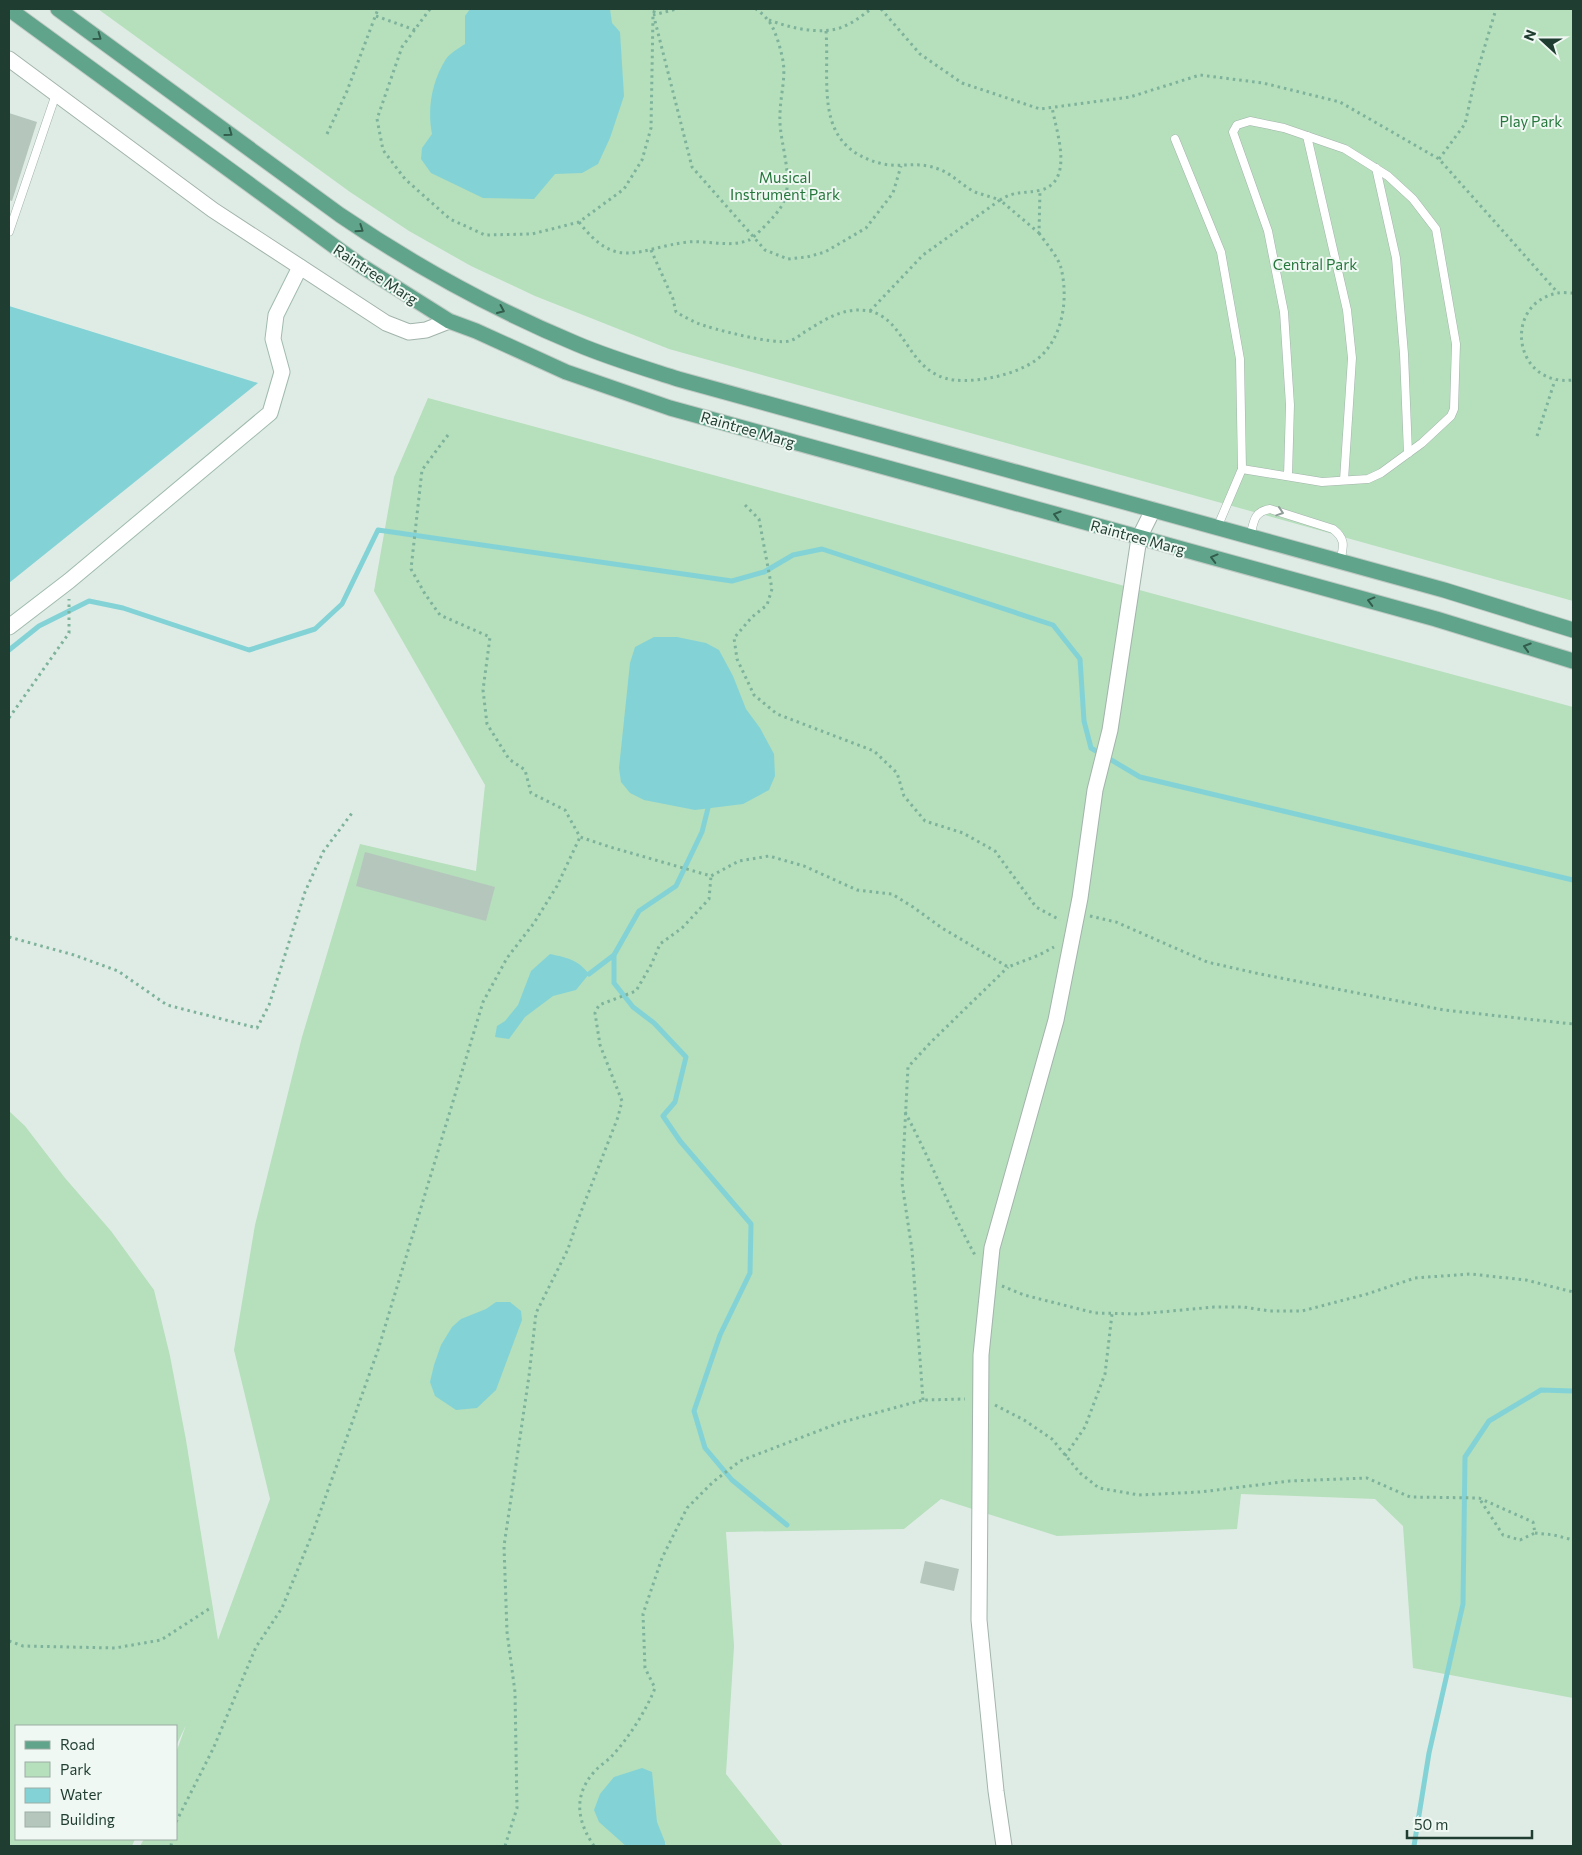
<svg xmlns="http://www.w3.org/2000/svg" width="1582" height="1855" font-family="Commissioner,sans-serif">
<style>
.green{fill:#b6dfbc}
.water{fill:#83d3d6}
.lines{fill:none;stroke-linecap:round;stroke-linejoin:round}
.stream{stroke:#83d3d6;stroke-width:5}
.building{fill:#b5c7bd}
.lane-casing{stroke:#a2b4ab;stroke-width:9}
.street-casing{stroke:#a2b4ab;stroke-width:17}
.secondary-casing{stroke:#a0bbae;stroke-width:17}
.primary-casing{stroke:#c0c9c5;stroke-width:17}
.path{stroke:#7db29b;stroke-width:3;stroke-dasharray:2.5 4;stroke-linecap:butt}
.lane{stroke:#fff;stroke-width:8}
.street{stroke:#fff;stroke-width:15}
.secondary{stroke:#fff;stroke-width:15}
.primary{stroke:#60a58b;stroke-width:15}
.oneway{stroke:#325c4c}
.oneway2{stroke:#8f9e98}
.labels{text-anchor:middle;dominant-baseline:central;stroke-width:4;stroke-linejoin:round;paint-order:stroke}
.park-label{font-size:15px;fill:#26773c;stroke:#f0f8f3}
.street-label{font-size:15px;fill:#1f3d31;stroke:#f0f8f3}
</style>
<rect width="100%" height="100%" fill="#dfece5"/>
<g class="green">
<path d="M98 9H1573V601L669 349 535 296 471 266 409 231 350 192Z"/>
<path d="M428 398 1573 707V1698L1413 1668 1403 1526 1375 1499 1241 1494 1237 1529 1057 1536 941 1499 904 1529 726 1532 734 1646 726 1774 783 1846H140L144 1839H176V1753L186 1725 176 1746V1726H16V1839H135L132 1846H9V1111L25 1126 65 1178 111 1231 154 1290 170 1356 186 1440 218 1640 270 1499 234 1350 255 1225 302 1037 360 844 476 871 485 785 374 591 394 477Z"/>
</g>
<g class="water">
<path d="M470 9H610L612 23 620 32 624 96 610 138 598 164 582 173 555 174 534 199 483 198 431 173 421 159 422 148 432 134C427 108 432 81 446 59 450 53 459 48 465 44V16Z"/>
<path d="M9 306 258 383 9 583Z"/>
<path d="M654 637H677L706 643 719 650 733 676 746 709 760 728 774 754 775 776 769 790 743 804 695 810 644 800 630 793 621 782 619 768 630 663 635 647Z"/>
<path d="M550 954C568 958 577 959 589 974L576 990 553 996 525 1017 509 1039 495 1037 497 1026 505 1021 518 1005 531 971Z"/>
<path d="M496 1302H510L521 1311 522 1320 496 1390 477 1408 456 1410 435 1396 430 1382 434 1365 441 1345 452 1327 461 1319 486 1309Z"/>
<path d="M642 1768 652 1772 657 1822 665 1842V1846H626L599 1822 594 1810 600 1794 614 1777Z"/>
</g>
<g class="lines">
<g class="stream">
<path d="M9 650 39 626 89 601 123 608 249 650 315 629 342 604 378 530 732 581 764 572 793 555 822 549 1053 625 1080 659 1084 721 1091 748 1140 777 1573 880"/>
<path d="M614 955 639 911 676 886 702 832 708 808"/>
<path d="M589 974 614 955V983L633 1007 654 1023 686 1057 675 1102 663 1116 680 1141 751 1224 750 1273 720 1335 694 1411 705 1448 732 1480 787 1525"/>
<path d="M1414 1846 1429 1753 1463 1604 1465 1457 1489 1421 1541 1390 1573 1391"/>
</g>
</g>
<g class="building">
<path d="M9 113 37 122 12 201 9 200Z"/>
<path d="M365 852 495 887 486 921 356 886Z"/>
<path d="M925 1561 959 1569 954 1591 920 1583Z"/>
</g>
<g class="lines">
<g class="lane-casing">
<g id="lane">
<path d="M1307 136 1347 310 1352 358 1344 480"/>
<path d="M1175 139 1221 252 1240 359 1242 469"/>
<path d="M1376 168 1396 258 1404 354 1408 453"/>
<path d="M9 232 56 94"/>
<path d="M1217 528 1242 469 1322 482 1368 479 1381 473 1422 443 1451 416 1454 409 1456 344 1436 229 1413 199 1388 176 1345 149 1284 128 1250 121 1237 125 1233 132 1268 231 1284 312 1290 405 1288 476"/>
<path d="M1250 537C1254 522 1253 512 1270 509L1333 529C1347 540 1343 547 1340 562"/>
</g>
</g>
<g class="street-casing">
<g id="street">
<path d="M9 59 213 210 386 323 409 332 426 330 449 321"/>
<path d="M1004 1846 996 1791 979 1620 981 1355 992 1248 1056 1020 1080 898 1095 790 1110 730 1139 538 1153 510"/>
</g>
</g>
<g class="secondary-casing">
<path id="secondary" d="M9 627 69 581 270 413 282 372 273 339 276 315 300 267"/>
</g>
<g class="primary-casing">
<g id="primary">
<path d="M9 9 360 265 449 321 476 331 566 372 670 408 1436 619 1573 661"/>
<path d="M58 9 340 215C415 266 493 309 577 344 610 358 644 368 678 379L1444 590 1573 630"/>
</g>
</g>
<g class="path">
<path d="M430 9 402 47 377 119 383 150 405 179 450 219 485 235 532 234 579 222 624 189 642 160 651 128 653 15 655 9"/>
<path d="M881 9 920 54 962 83 1040 109 1130 97 1200 75 1263 83 1340 102 1439 159 1558 293"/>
<path d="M653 15 677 9"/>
<path d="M376 16 415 30"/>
<path d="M769 20C790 28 823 36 845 26 854 22 863 15 871 9"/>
<path d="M655 21 692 167 765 250 788 259 807 257 825 252 866 228 893 193 901 166"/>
<path d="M826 31C830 86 812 147 883 164 898 167 914 163 928 166 952 171 956 182 975 192 983 195 992 197 1000 200 1016 190 1025 194 1041 190 1075 181 1056 131 1052 107"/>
<path d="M327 134 347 91 378 9"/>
<path d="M1439 159 1465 124 1475 79 1496 9"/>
<path d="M579 222C617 272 638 248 688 242 707 240 730 248 749 240 753 239 775 216 778 211 799 186 778 143 780 115 780 97 786 78 783 61 781 50 775 27 767 19 764 15 760 12 756 9"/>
<path d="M651 250 673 299 676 312C683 316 690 320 697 323 712 329 774 345 789 341 794 340 799 336 803 333 823 321 843 306 869 311 907 319 907 374 954 380 980 383 1025 373 1043 354 1064 332 1068 296 1061 268 1059 258 1045 242 1039 233"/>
<path d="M1573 293C1568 293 1562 292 1558 293 1502 303 1513 387 1573 380"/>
<path d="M870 311 923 255 1000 200 1039 233 1040 190"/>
<path d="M448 435 422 470 411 569 425 594 440 615 490 637 483 690 487 724 509 759 525 770 531 793 565 810 580 837 610 847 711 876 739 861 769 856 804 866 857 890 892 894 913 907 942 928 1008 967 1039 955 1054 947"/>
<path d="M1537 436 1555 380"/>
<path d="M745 505 759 519 772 589 767 605 752 617 734 638 737 659 754 695 777 714 874 751 897 773 904 796 925 821 963 833 995 851 1036 907 1060 920"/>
<path d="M9 718 69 633V599"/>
<path d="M1090 916 1116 922 1207 962 1260 974 1444 1010 1573 1024"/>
<path d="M9 937 74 955 118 971 167 1005 257 1028 269 1005 305 892 323 852 352 813"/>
<path d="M905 1112C930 1159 950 1210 976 1257"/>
<path d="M1002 1286 1024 1295 1095 1313 1139 1314 1214 1307H1243L1270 1311H1302L1367 1294 1415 1278 1470 1274 1526 1280 1573 1292"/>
<path d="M923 1400 912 1250 902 1183 908 1067 931 1042 1008 967"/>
<path d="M995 1405 1024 1420 1052 1439 1080 1473 1099 1488 1139 1495 1200 1492 1290 1481 1367 1478 1410 1497 1479 1498 1533 1522 1535 1533 1520 1540 1503 1535 1479 1498"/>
<path d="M1065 1456 1085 1427 1105 1374 1112 1314"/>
<path d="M1535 1533 1554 1535 1573 1540"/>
<path d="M9 1641 23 1646 115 1648 161 1640 212 1607"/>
<path d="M176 1822 213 1749 256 1647 282 1608 313 1532 378 1350 483 1002 507 958 534 923 557 886 580 837"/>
<path d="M171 1846 172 1839"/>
<path d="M505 1846 517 1808 515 1692 507 1632 504 1546 529 1376 536 1313 568 1249 577 1222 618 1117 622 1101 600 1045 595 1013 599 1005 636 991 651 965 660 944 682 928 709 899 711 876"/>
<path d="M594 1846C577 1821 573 1796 594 1772 599 1766 606 1762 611 1757 628 1739 646 1711 655 1688L645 1668 643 1614 662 1558 687 1508 713 1482 740 1461 839 1423 923 1400 965 1399"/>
</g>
<use href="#lane" class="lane"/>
<use href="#street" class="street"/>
<use href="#secondary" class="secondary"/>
<use href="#primary" class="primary"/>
</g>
<defs><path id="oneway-chevron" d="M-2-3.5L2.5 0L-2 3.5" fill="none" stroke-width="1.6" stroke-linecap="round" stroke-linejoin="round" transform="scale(1.25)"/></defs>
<g class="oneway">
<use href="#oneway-chevron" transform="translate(98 37) rotate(36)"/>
<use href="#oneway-chevron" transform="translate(229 133) rotate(36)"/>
<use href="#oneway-chevron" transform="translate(360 229) rotate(34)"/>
<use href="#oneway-chevron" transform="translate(501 310) rotate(24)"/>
<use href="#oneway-chevron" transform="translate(1057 515) rotate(-164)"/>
<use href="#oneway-chevron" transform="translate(1214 558) rotate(-165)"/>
<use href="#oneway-chevron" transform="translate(1371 601) rotate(-165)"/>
<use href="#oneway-chevron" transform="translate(1527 647) rotate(-163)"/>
</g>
<use class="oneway2" href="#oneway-chevron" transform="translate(1280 512) rotate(18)"/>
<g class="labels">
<g class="park-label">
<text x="1531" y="121">Play Park</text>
<text x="785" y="177">Musical<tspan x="785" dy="17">Instrument Park</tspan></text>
<text x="1315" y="264">Central Park</text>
</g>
<g class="street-label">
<text transform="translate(376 274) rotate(33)">Raintree Marg</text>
<text transform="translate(748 429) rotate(16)">Raintree Marg</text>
<text transform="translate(1138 537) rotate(15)">Raintree Marg</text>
</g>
</g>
<rect width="1582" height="1855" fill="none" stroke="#1f3d31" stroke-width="20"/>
<rect x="15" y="1725" width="162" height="115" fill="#f0f8f3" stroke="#9cada5"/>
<rect x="25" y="1741" width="25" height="8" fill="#60a58b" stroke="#9cada5"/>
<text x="60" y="1750" font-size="15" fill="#1f3d31">Road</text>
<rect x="25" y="1762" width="25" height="15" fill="#b6dfbc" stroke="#9cada5"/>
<text x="60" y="1775" font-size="15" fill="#1f3d31">Park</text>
<rect x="25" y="1788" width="25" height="15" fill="#83d3d6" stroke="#9cada5"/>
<text x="60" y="1800" font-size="15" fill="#1f3d31">Water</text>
<rect x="25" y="1812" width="25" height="15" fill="#b5c7bd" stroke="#9cada5"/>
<text x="60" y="1825" font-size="15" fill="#1f3d31">Building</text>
<g transform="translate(1542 40) rotate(291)" stroke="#f0f8f3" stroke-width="4" paint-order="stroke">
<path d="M0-4L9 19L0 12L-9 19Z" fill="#1f3d31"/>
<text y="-8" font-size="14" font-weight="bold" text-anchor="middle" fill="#1f3d31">N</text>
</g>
<path d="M1407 1830v8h125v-8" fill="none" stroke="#1f3d31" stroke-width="2.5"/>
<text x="1414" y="1830" font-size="15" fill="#1f3d31" stroke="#f0f8f3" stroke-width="4" paint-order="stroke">50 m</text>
</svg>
